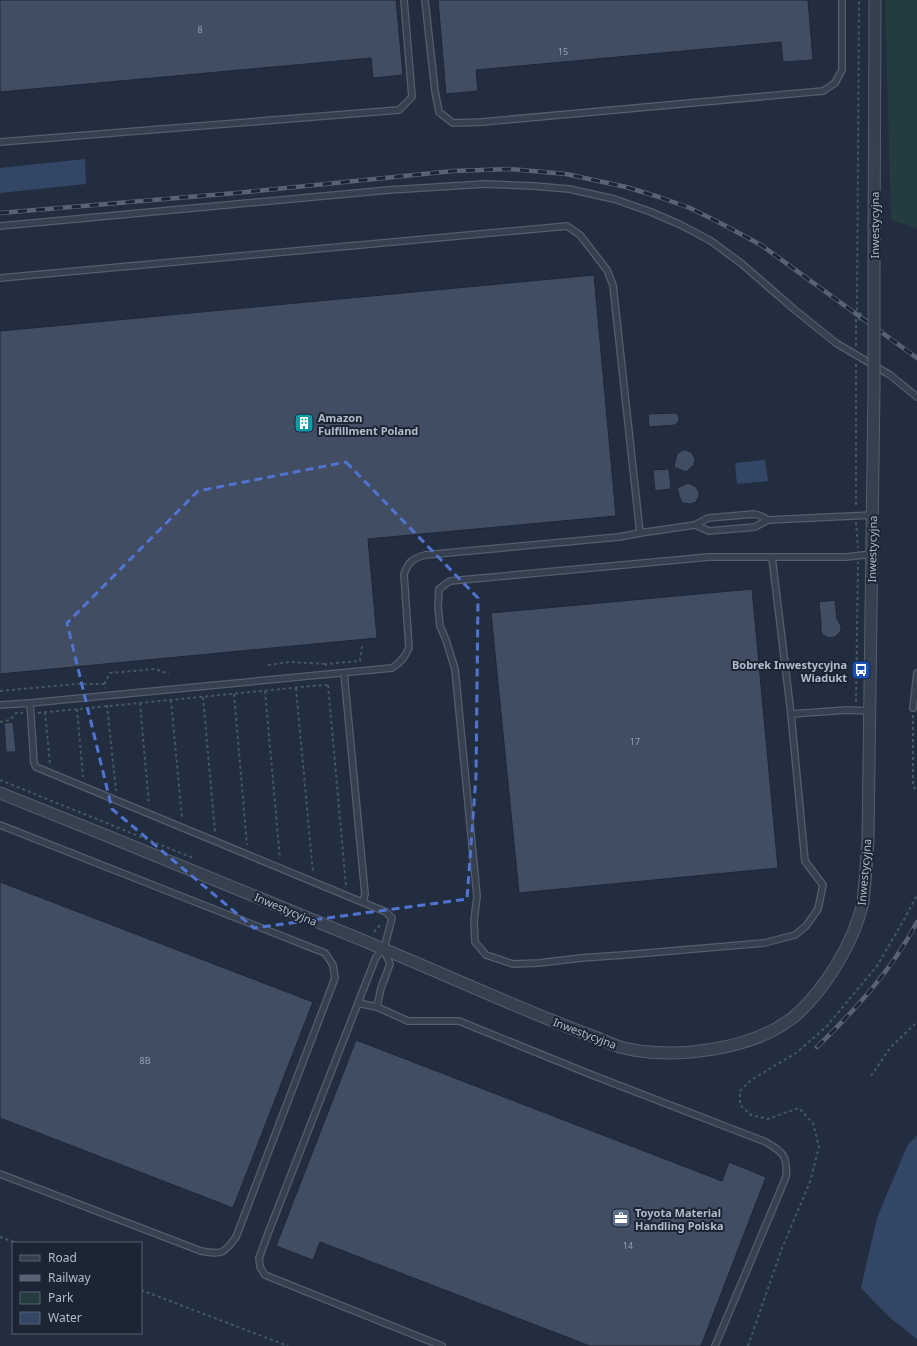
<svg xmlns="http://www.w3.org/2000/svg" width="917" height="1346" font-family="'Noto Sans',sans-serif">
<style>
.green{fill:#243c40}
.water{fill:#334666}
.building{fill:#414d62;stroke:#1d2736}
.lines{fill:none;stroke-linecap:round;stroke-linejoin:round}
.service-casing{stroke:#545e6d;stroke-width:8}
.minor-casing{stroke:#545e6d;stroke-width:13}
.path{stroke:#42595d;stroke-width:2;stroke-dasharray:3 3;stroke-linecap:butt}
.service{stroke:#36404f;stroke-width:5.5}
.minor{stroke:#36404f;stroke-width:11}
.rail-casing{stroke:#586476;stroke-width:4.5}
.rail{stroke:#1b2534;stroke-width:3;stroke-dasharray:9;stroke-linecap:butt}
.minor-bridge-casing{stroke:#545e6d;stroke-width:13;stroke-linecap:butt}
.minor-bridge{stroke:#36404f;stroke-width:11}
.marked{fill:none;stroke:#5174d3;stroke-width:3;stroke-dasharray:8 5;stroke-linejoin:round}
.labels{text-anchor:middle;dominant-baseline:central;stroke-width:4;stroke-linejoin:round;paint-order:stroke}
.number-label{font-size:9px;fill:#96a0b0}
.street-label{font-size:11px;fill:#b2bbca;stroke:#1b2534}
.poi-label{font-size:11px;font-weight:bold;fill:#b2bbca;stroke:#1b2534;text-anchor:start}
</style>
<rect width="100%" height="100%" fill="#222e3f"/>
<path class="green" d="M885 0H917V228L891 220Z"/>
<g class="water">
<path d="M85 159 86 184 0 193V168Z"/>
<path d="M765 460 768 481 737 484 735 463Z"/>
<path d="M917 1136V1339L889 1317 861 1288 877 1218 908 1144Z"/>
</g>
<g class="building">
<path d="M0 0H396L403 75 373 78 371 58 0 92Z"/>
<path d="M438 0H808L813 60 783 62 781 42 476 70 478 91 446 94Z"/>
<path d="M594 275 616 516 368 539 377 638 0 674V331Z"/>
<path d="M676 413 679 417V421L675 425 649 427 648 414Z"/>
<path d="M683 450H686L692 453 695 459 694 465 686 472 674 467 677 454Z"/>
<path d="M669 469 671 489 655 491 653 470Z"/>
<path d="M688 483 696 487 699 492V496L696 502 690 504 683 503 681 501 677 488Z"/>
<path d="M752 589 778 868 519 893 491 613Z"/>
<path d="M835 600 837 619 841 626V629L840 632 835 637 828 638 822 634 821 631V623L819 602Z"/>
<path d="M13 722 16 752H6L4 723Z"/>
<path d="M0 882 313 1002 233 1208 0 1118Z"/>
<path d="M356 1040 722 1181 729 1162 766 1177 701 1346H590L320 1242 313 1260 276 1246Z"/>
</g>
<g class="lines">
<g class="service-casing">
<g id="service">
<path d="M425 0 435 91 439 112 453 123 482 122 823 91 835 83 842 70V0"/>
<path d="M0 142 399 110 412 97 404 0"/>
<path d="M0 226 389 190 485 184 534 186 569 189 614 199 651 212 681 225 711 241 742 264 795 310 836 343 890 375 917 397"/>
<path d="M0 278 567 226 580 235 607 270 613 285 640 533"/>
<path d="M695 525 709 531 755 527 768 520 873 515"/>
<path d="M772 557 791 714 805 861 823 885 818 909 806 926 795 935 764 943 624 955 581 958 539 963 513 964 486 955 475 942 474 921 477 896 455 669 446 640 440 626 438 607 439 589 450 581 709 557H846L872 554"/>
<path d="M344 673 365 894 363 902"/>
<path d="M0 705 30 703"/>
<path d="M913 708 917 673"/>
<path d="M791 714 847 710 869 711"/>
<path d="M0 825 325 953 333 965 335 978 236 1237C224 1254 221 1255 201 1251L0 1174"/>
<path d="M358 1003 376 957 384 949 392 918 386 912 36 767 34 763 30 703 392 668C401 662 405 657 409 648L404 574C409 562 411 559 425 555L619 537 640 533 695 525 708 518 754 514 761 516 768 520"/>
<path d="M377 1007 381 988 390 964 384 950"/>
<path d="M442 1346 265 1275 260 1267 259 1258 269 1231 358 1003 377 1007 408 1021H459L592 1075 766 1142C783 1152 788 1156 786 1177L715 1346"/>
</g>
</g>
<g class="minor-casing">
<g id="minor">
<path d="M874 267 875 0"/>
<path d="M0 793C121 841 241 890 362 940 420 964 478 990 536 1014 556 1022 575 1030 595 1037 603 1040 611 1044 620 1047 671 1061 755 1050 796 1015 827 987 853 943 863 903 864 896 864 889 865 882 866 868 867 854 868 840L874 388"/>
</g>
</g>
<g class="path">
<path d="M856 346V319L859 320 861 314 857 311 859 0"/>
<path d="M856 364V508"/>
<path d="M856 522 858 548"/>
<path d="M268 665 290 662 326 664"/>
<path d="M326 666V664L360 661 362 646"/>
<path d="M104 684 110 673 155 669 169 674"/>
<path d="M328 685 346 886"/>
<path d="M296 688 313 873"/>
<path d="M0 691 76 684H104L105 688"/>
<path d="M265 691 280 859"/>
<path d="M234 694 247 845"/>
<path d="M203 697 215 832"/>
<path d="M171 700 182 818"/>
<path d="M856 702 858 562"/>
<path d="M140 703 149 805"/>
<path d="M107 705 116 791"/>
<path d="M77 709 83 777"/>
<path d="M45 712 50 765"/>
<path d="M38 713 312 686 328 685V683"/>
<path d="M913 715V786L917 791"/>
<path d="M0 722 10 720 16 713H23"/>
<path d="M0 780 193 858"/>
<path d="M374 932 381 924"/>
<path d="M871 1076 890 1048 917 1022"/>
<path d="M0 1237 17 1243"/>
<path d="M141 1290 288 1346"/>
<path d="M748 1346 782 1248 810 1182 819 1147 813 1123 799 1108 768 1119 751 1115 740 1105V1091L751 1080 796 1053 826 1027 877 966 905 918 917 895"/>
</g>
<use href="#service" class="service"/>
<use href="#minor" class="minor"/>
<g class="rail-casing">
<g id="rail">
<path d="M0 213 236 193 453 171 510 169 566 174 626 187 659 197 690 208 724 225 761 245 917 358"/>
<path d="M817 1047C855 1010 892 970 917 922"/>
</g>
</g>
<use href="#rail" class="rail"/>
<g class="minor-bridge-casing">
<path id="minor-bridge" d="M874 267V388"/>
</g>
<use href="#minor-bridge" class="minor-bridge"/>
</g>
<path class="marked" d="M346 462 478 598 476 776 467 899 254 928 112 809 67 623 198 491Z"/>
<defs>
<g id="building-square" transform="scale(1)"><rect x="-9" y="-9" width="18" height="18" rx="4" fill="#0f9aa8" stroke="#1b2534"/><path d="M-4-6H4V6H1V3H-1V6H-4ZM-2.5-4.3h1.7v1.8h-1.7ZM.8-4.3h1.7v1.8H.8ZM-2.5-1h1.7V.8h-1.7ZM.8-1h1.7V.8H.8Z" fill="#fff"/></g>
<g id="bus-square" transform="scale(1)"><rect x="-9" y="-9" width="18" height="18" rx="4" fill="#1a4fb4" stroke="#1b2534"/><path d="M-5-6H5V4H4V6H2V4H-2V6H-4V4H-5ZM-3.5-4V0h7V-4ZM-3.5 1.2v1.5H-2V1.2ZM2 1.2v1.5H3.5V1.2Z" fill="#fff"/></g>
<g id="office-square" transform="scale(1)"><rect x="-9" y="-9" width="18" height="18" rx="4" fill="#5c6f8a" stroke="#1b2534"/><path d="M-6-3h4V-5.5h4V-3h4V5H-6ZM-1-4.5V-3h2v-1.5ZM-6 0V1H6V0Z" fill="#fff"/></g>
</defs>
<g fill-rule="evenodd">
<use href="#building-square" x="304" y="423"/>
<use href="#bus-square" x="861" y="670"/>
<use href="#office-square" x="621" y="1218"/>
</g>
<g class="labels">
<g class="number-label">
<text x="200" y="29">8</text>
<text x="563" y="51">15</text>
<text x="635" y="741">17</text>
<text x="145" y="1060">8B</text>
<text x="628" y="1245">14</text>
</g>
<g class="street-label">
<text transform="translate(874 225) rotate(-90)">Inwestycyjna</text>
<text transform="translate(872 549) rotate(-89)">Inwestycyjna</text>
<text transform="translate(864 872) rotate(-85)">Inwestycyjna</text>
<text transform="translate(286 909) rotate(23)">Inwestycyjna</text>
<text transform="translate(585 1033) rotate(21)">Inwestycyjna</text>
</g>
<g class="poi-label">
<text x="318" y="417">Amazon<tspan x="318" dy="13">Fulfillment Poland</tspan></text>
<text x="847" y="664" text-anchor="end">Bobrek Inwestycyjna<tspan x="847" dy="13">Wiadukt</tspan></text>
<text x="635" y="1212">Toyota Material<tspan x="635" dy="13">Handling Polska</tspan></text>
</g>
</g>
<rect x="12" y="1242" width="130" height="92" fill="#1b2534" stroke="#576170"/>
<rect x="20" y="1255" width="20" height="6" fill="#36404f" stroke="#576170"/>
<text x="48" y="1262" font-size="12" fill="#b2bbca">Road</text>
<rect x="20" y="1275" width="20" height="6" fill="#586476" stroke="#576170"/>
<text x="48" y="1282" font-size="12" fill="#b2bbca">Railway</text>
<rect x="20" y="1292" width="20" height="12" fill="#243c40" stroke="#576170"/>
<text x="48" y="1302" font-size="12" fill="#b2bbca">Park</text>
<rect x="20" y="1312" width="20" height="12" fill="#334666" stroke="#576170"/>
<text x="48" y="1322" font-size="12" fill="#b2bbca">Water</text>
</svg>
